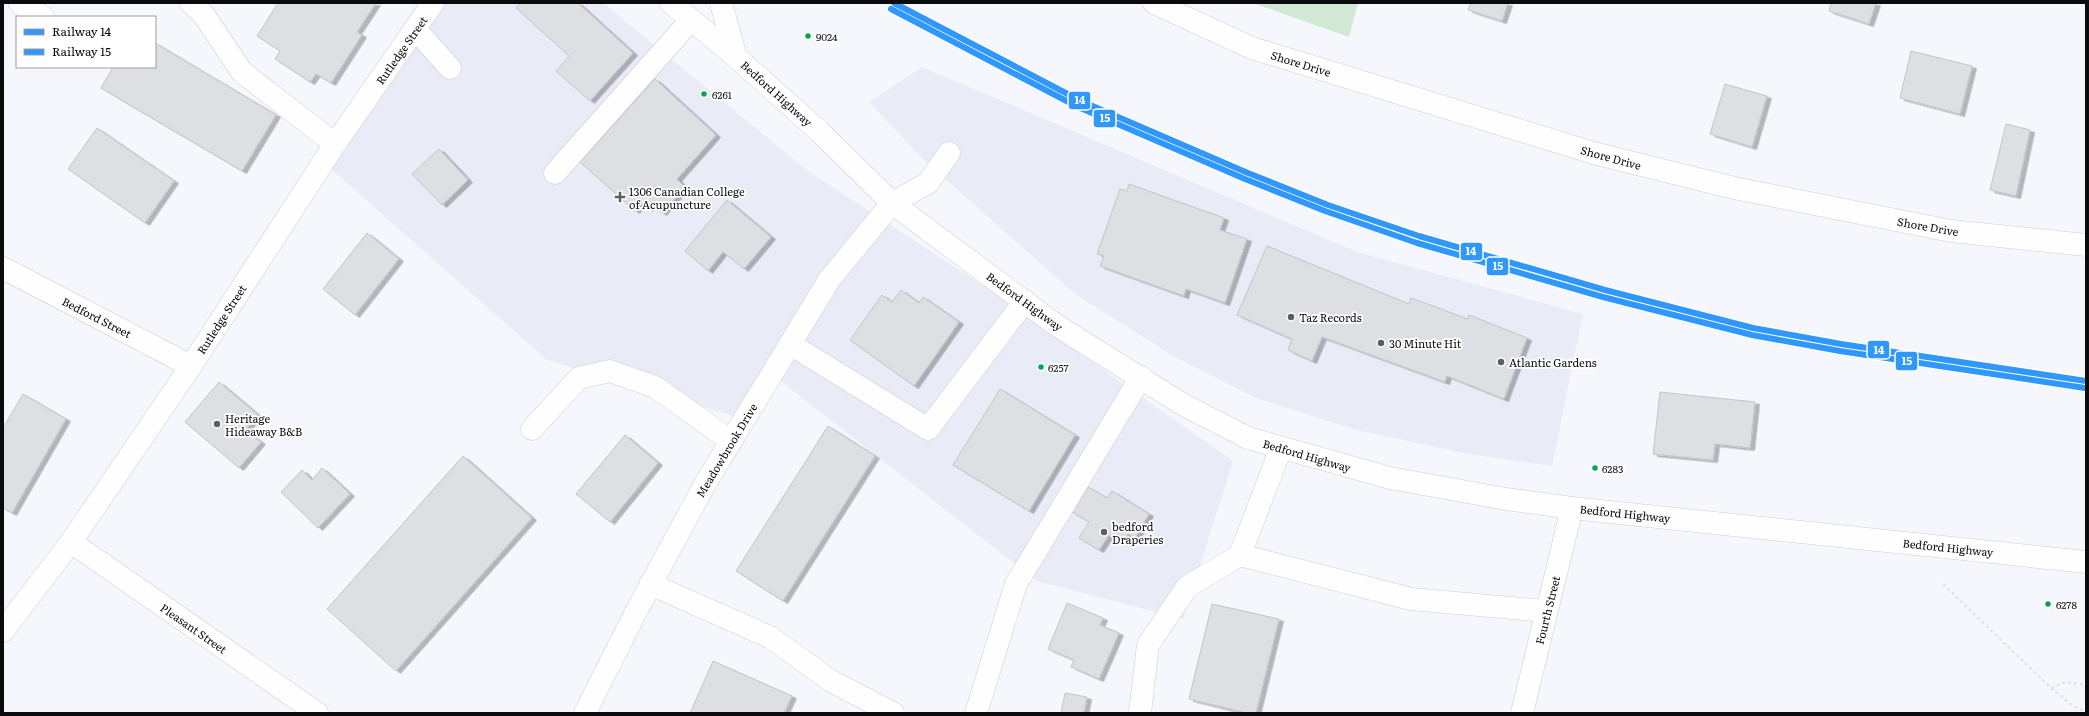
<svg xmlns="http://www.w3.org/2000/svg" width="2089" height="716" font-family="Literata,serif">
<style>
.built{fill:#e9ebf6}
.green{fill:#d1e8d4}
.building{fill:#dedfe3;stroke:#c3c4c8;filter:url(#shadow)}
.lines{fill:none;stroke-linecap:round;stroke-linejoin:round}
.minor-casing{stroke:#cccdd1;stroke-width:23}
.major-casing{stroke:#cccdd1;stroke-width:23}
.path{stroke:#e2e3e4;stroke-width:2.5;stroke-dasharray:3 3;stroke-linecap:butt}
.minor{stroke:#fefeff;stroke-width:22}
.major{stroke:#fefeff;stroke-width:22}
.rail-1-casing{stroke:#fff;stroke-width:9}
.rail-2-casing{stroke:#fff;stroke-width:9}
.rail-1{stroke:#3098fc;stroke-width:6}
.rail-2{stroke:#3098fc;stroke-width:6}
.bus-dot{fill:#00a651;stroke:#fff;stroke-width:1.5}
.poi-dot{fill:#5d5e61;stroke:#fff;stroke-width:1.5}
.labels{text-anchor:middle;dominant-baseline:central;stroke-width:3.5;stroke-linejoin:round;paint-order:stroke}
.bus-label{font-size:10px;fill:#0b0b0e;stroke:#fff;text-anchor:start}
.street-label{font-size:11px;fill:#0b0b0e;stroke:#fff}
.poi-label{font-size:11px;fill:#0b0b0e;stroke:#fff;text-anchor:start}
.line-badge{stroke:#fff;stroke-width:1.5}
.badge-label{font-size:11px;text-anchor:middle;font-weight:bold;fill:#fff}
</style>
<defs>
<filter id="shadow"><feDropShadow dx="4.5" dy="2.5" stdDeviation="0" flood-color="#0004"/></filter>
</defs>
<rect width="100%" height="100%" fill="#f6f7fc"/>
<g class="built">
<path d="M418 3H603L808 171 990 290 1233 461 1183 619 1037 581 778 379 753 422 547 360 329 167 366 82Z"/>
<path d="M922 67 1357 252 1583 314 1552 466 1468 454 1357 430 1256 398 1175 357 1075 294 924 160 869 102Z"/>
</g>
<path class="green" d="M1253 3H1358L1349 37Z"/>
<g class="building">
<path d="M278 3H376L357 32 362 35 331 83 316 74 310 82 275 59 280 51 257 36Z"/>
<path d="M520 3H578L633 53 590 101 556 71 569 56 516 8Z"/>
<path d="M1471 3H1508L1502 21 1468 10Z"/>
<path d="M1831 3H1876L1869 24 1829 11Z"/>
<path d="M155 43 276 115 242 171 101 88 113 67H155Z"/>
<path d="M1911 51 1972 66 1960 114 1900 98Z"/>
<path d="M655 79 716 135 677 179 685 187 662 213 653 205 648 209 642 203 635 211 580 162Z"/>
<path d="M1725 84 1767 96 1752 147 1710 134Z"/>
<path d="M2006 124 2030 130 2016 196 1990 190Z"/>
<path d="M97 128 174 181 145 223 68 169Z"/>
<path d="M439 149 468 180 442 205 412 174Z"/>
<path d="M1129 184 1224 218 1220 230 1247 239 1225 303 1186 289 1184 296 1100 266 1104 256 1097 254 1120 189 1127 191Z"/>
<path d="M727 200 771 237 744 269 723 252 708 271 685 251Z"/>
<path d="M367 233 399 259 355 315 323 289Z"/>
<path d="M1267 246 1409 304 1411 298 1468 319 1469 315 1527 338 1504 399 1447 376 1445 382 1322 337 1312 361 1288 350 1292 339 1237 315Z"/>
<path d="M901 290 919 303 923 297 959 322 914 386 850 340 882 295 892 302Z"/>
<path d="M219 382 258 415 245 430 261 442 239 468 185 422Z"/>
<path d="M1000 389 1075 435 1029 511 953 465Z"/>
<path d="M1660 392 1755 402 1750 448 1715 444 1713 460 1653 454Z"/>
<path d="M23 394 66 419 12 513 3 508V428Z"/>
<path d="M828 426 875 456 783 601 736 571Z"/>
<path d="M625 435 658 463 610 522 576 494Z"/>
<path d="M463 456 532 518 396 671 327 609Z"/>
<path d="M322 468 350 494 318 528 281 492 302 470 312 480Z"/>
<path d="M1088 487 1107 498 1112 491 1149 514 1135 538 1128 534 1122 543 1109 535 1099 550 1079 538 1089 522 1072 512Z"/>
<path d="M1067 603 1103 618 1100 625 1119 633 1099 679 1071 667 1074 660 1048 649Z"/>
<path d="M1212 604 1279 619 1256 713H1246L1189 699Z"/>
<path d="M713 661 792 696 784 713H690Z"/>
<path d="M1065 693 1087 697 1084 713H1061Z"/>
</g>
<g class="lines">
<g class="minor-casing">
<g id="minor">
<path d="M20 3 43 17"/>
<path d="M191 3 204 15 242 72 335 144"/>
<path d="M721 3 736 57"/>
<path d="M1154 3 1252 48 1597 154 1734 188 1951 231 2086 245"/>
<path d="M415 29 450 68"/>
<path d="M555 173 691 20"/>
<path d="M3 268 191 366"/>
<path d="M790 344 928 429 1025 301"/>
<path d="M532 429 579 378 610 371 655 387 731 441"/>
<path d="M1281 448 1240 555 1411 599 1546 611"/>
<path d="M71 542 317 713"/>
<path d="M650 584 770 637 831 681 893 713"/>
<path d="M3 631 71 542 191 366 335 144 433 3"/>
<path d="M585 713 638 608 705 484 829 280 892 203 928 183 949 153"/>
<path d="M976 713 1016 584 1141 377"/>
<path d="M1140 713 1148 645 1187 587 1240 555"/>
<path d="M1522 713 1572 508"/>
</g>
</g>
<g class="major-casing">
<path id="major" d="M671 3 736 57 819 131 892 203 1056 325 1182 404 1248 438 1390 478 1506 499 1572 508 2086 562"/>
</g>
<g class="path">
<path d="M1943 584 2051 688 2066 682 2086 685"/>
<path d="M2051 688 2073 706 2086 712"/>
</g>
<use href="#minor" class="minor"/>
<use href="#major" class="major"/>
<g class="rail-1-casing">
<path id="rail-1" d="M894 3 1081 101 1248 173 1328 205 1419 236 1605 290 1753 328 1841 344 2086 381"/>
</g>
<g class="rail-2-casing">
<path id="rail-2" d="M891 9 1078 107 1245 179 1325 211 1417 243 1603 297 1752 335 1840 351 2085 388"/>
</g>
<use href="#rail-1" class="rail-1"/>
<use href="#rail-2" class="rail-2"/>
</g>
<g class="bus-dot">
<circle cx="808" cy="36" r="3.5"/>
<circle cx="704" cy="94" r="3.5"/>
<circle cx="1041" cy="367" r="3.5"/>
<circle cx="1595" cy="468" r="3.5"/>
<circle cx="2048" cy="604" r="3.5"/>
</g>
<g class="poi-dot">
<path d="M618 191h4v4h4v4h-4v4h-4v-4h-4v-4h4z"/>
<circle cx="1291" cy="317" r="4"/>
<circle cx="1381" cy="343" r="4"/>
<circle cx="1501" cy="362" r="4"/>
<circle cx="217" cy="424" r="4"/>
<circle cx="1104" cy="532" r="4"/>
</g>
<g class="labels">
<g class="bus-label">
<text x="816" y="36">9024</text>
<text x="712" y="94">6261</text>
<text x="1048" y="367">6257</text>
<text x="1602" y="468">6283</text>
<text x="2056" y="604">6278</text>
</g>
<g class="street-label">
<text transform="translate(401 50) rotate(-55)">Rutledge Street</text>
<text transform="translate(1301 63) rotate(17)">Shore Drive</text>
<text transform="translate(777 93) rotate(42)">Bedford Highway</text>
<text transform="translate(1611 157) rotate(15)">Shore Drive</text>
<text transform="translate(1928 226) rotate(10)">Shore Drive</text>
<text transform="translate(1025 301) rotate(36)">Bedford Highway</text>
<text transform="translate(97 317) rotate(27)">Bedford Street</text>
<text transform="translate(221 319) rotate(-57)">Rutledge Street</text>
<text transform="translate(726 450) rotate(-59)">Meadowbrook Drive</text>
<text transform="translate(1307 455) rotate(16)">Bedford Highway</text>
<text transform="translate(1625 513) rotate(6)">Bedford Highway</text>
<text transform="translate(1948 547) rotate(6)">Bedford Highway</text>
<text transform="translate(1547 610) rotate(-76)">Fourth Street</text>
<text transform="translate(194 628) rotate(35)">Pleasant Street</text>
</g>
<g class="poi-label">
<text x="629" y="191">1306 Canadian College<tspan x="629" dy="13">of Acupuncture</tspan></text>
<text x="1299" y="317">Taz Records</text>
<text x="1389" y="343">30 Minute Hit</text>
<text x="1509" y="362">Atlantic Gardens</text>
<text x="225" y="418">Heritage<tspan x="225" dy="13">Hideaway B&amp;B</tspan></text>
<text x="1112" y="526">bedford<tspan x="1112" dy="13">Draperies</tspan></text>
</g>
</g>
<g class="line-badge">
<rect x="1068" y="91" width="23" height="19" rx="4" fill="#3098fc"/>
<rect x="1093" y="109" width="23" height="19" rx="4" fill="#3098fc"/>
<rect x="1460" y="242" width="23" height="19" rx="4" fill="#3098fc"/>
<rect x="1486" y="257" width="23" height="19" rx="4" fill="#3098fc"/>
<rect x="1867" y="340" width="23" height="19" rx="4" fill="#3098fc"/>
<rect x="1895" y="351" width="23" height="20" rx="4" fill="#3098fc"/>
</g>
<g class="badge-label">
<text x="1080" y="104">14</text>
<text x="1105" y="122">15</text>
<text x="1471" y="255">14</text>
<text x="1498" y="270">15</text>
<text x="1879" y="354">14</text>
<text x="1907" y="365">15</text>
</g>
<rect width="2089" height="716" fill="none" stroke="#0b0b0e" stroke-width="8"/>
<rect x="16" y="16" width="140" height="52" fill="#ffffff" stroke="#9d9d9f"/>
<rect x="24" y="29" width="20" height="6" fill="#3098fc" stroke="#9d9d9f"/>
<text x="52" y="36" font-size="12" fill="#0b0b0e">Railway 14</text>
<rect x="24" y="49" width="20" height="6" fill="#3098fc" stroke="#9d9d9f"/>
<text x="52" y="56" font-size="12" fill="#0b0b0e">Railway 15</text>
</svg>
